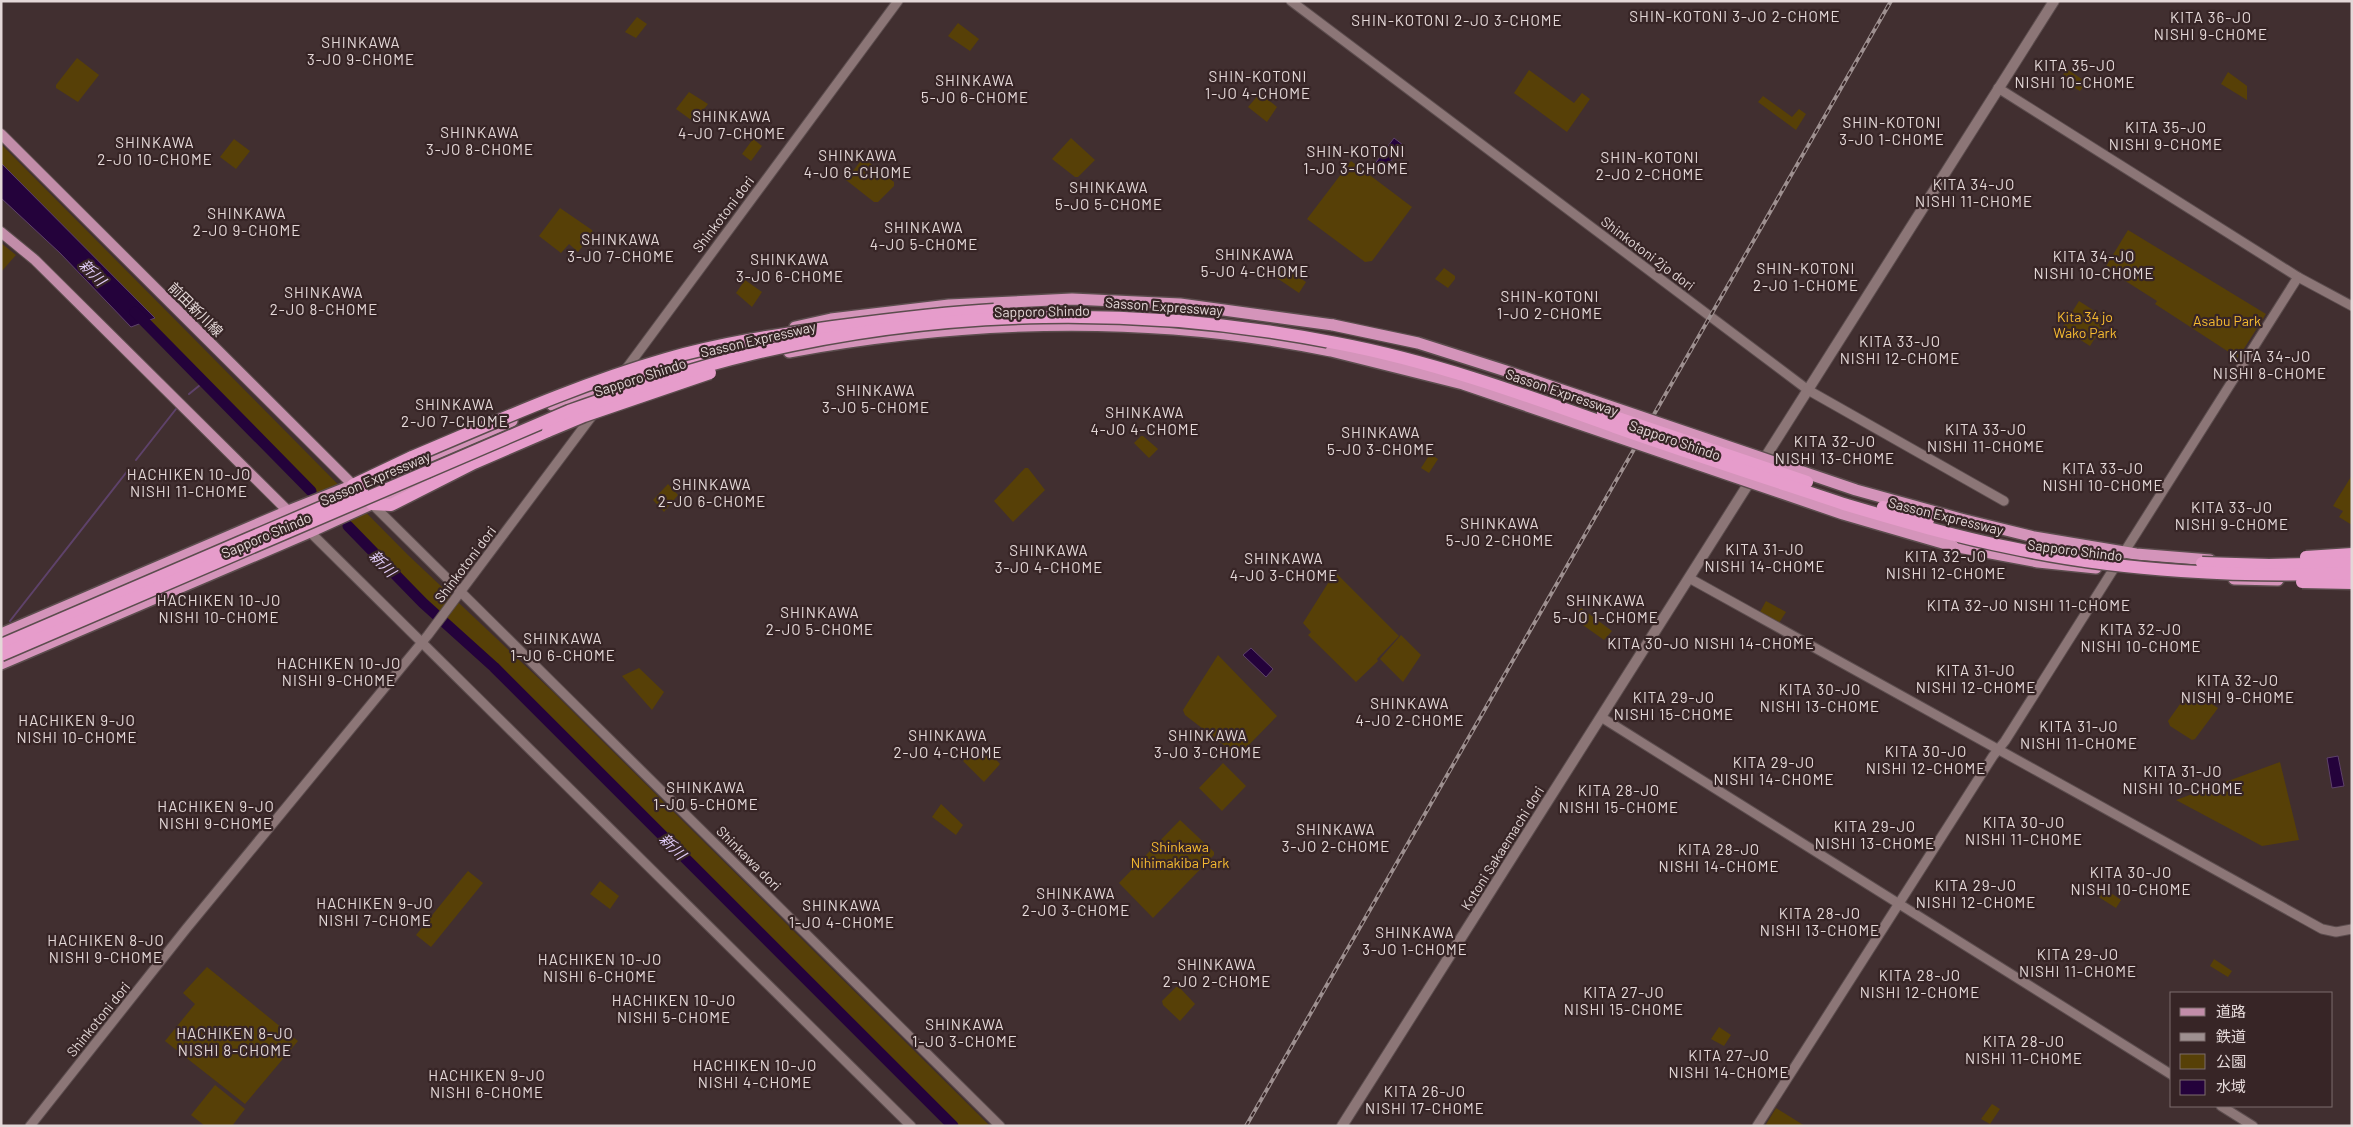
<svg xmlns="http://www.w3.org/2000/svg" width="2353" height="1127" font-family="Barlow,'Noto Sans JP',sans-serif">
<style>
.green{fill:#574007}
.water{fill:#24023b;stroke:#5e426a}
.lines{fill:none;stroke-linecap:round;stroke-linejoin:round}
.stream{stroke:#5e426a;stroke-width:2}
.river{stroke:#24023b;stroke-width:11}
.tertiary-casing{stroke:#5c4d4e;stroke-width:11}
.secondary-casing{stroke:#5c4d4e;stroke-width:12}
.primary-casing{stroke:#5c4d4e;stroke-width:12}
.trunk-casing{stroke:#5c4d4e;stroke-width:14}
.motorway-casing{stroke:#5c4d4e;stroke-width:15}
.tertiary{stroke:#8c7677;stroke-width:9}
.secondary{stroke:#8c7677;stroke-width:10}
.primary{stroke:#c28da9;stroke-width:10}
.trunk{stroke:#d494ba;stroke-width:11}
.motorway{stroke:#e69ccb;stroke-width:12}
.rail-casing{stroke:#9e9090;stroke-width:4}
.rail{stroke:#372526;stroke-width:2;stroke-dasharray:5.5;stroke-linecap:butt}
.trunk-bridge-casing{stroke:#5c4d4e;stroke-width:14;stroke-linecap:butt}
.motorway-bridge-casing{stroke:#5c4d4e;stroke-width:15;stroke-linecap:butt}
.trunk-bridge{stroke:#d494ba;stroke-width:11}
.motorway-bridge{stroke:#e69ccb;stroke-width:12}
.labels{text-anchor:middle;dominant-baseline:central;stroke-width:4.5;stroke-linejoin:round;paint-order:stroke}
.street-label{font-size:14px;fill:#e4d8d8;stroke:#372526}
.park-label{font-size:14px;fill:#f8bc31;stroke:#372526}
.neighbourhood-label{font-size:15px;letter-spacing:1px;fill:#e4d8d8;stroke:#372526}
.water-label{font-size:15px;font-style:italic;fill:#dfcaf6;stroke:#372526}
</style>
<rect width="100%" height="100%" fill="#412f30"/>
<g class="green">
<path d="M637 17 647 24 636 38 625 32Z"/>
<path d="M958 23 979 39 970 51 948 36Z"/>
<path d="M77 58 99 75 78 102 56 88V85Z"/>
<path d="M2067 69 2086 82 2080 91 2060 79Z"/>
<path d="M1529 70 1574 103 1582 93 1590 99 1567 132 1514 93Z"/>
<path d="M2228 72 2247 86V100L2221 84Z"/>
<path d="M689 92 708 104 694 122 676 109Z"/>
<path d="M1260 93 1277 107 1267 122 1248 107Z"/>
<path d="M1763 96 1792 117 1799 109 1806 114 1796 130 1758 102Z"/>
<path d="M1071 138 1095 160 1078 177H1075L1052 159Z"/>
<path d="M234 139 250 151 236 169 220 157Z"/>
<path d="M753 139 762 146 751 161 742 154Z"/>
<path d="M1 144 408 555 551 690 990 1126H958L472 643 312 487 218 390 1 175Z"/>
<path d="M863 158 894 182V186L878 202H874L846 180Z"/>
<path d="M1351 161 1412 207 1372 261 1365 262 1307 219Z"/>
<path d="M560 208 592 230 593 233 578 252 569 244 561 253 539 236Z"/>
<path d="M2128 230 2266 314 2238 358 2155 304 2157 301 2105 268Z"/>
<path d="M1 243 16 255 1 272Z"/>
<path d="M1284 267 1306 282 1299 293 1277 278Z"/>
<path d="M1444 268 1455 276V279L1448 288 1435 279Z"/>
<path d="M745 280 762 292 752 307 736 293Z"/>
<path d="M2079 301 2107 319 2090 346 2062 328Z"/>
<path d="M1141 436H1143L1158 449 1149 458 1134 443Z"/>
<path d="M1430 454 1438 459 1429 473 1421 468Z"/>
<path d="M1025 468H1028L1045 490 1013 522 994 501Z"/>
<path d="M2352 475V525L2339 517 2343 511 2333 506Z"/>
<path d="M668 484 678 495 664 512 653 500Z"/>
<path d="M1335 572 1399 636 1377 659 1378 661 1356 682 1308 635 1311 632 1303 623Z"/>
<path d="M1766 601 1786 612 1779 623 1760 612Z"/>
<path d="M1581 608 1612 631 1604 640 1573 618Z"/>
<path d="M1401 635 1421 655 1403 682 1380 659Z"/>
<path d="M1218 655 1277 716 1238 756 1185 715 1183 710Z"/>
<path d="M639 668 664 692 652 710 622 676Z"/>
<path d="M2190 690 2218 708 2195 739 2192 740 2170 726 2168 721Z"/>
<path d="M981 753 985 757 990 753 1000 764 984 782 963 761 970 755 975 759Z"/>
<path d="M2280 762 2299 840 2262 846 2176 800Z"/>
<path d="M1223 763 1246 786 1222 811 1199 788Z"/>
<path d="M941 804 963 825 956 835 932 817Z"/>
<path d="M1180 820 1214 852V855L1153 918 1119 883Z"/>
<path d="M468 871 483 883 431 947 416 935Z"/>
<path d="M600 881 619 896 610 909 590 894Z"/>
<path d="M2099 885 2121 900 2116 908 2094 894Z"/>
<path d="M2214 959 2232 971 2228 977 2210 966Z"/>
<path d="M207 967 298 1041 245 1104 165 1041 195 1004 183 993Z"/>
<path d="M1176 987H1179L1195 1004 1180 1021 1163 1005 1162 1001Z"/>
<path d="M1719 1027 1731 1035 1724 1046 1711 1039Z"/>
<path d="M215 1085 245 1109 232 1126H205L191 1115Z"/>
<path d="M1992 1104 2000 1109 1990 1124 1981 1119Z"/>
<path d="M1776 1108 1805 1126H1765Z"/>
</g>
<g class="water">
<path d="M1394 138 1403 145 1383 171 1374 165Z"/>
<path d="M1 163 155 318 131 327 60 253 1 198Z"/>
<path d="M1251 648 1273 669 1266 677 1243 655Z"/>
<path d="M2338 756 2344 786 2332 788 2327 758Z"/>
</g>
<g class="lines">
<g class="stream">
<path d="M189 394 205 381"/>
<path d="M136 460 176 409"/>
<path d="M10 621 129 469"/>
</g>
<g class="river">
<path d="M135 312 311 491"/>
<path d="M348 526 423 603 494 667 953 1126"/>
</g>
<g class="tertiary-casing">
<g id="tertiary">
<path d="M1291 1 1808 390 2004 501"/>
<path d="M1998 88 2298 277 2352 306"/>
<path d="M623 373 898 1"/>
<path d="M372 504 1000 1126"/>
<path d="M310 532 911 1126"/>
<path d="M1689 578 2322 929 2336 932 2352 929"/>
<path d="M1601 717 2172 1075"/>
<path d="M2221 1106 2253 1126"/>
<path d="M30 1126 186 929 428 635 595 412"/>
<path d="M1757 1126 1993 756 2005 741 2298 277"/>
</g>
</g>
<g class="secondary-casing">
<path id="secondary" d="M1342 1126 2054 1"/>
</g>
<g class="primary-casing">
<g id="primary">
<path d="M1 134 358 490"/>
<path d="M1 232 35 260 293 516"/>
</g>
</g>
<g class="trunk-casing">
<g id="trunk">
<path d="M795 327 831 319 949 305 1072 299 1180 304 1333 325"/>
<path d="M789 352C969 319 1151 314 1331 351"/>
<path d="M552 405 624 379"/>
<path d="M393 472 512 421"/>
<path d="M1961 519 2034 537 2136 554 2210 560"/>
<path d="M1953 546 2038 562 2096 568"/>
<path d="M2234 579 2278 580"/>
<path d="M1 634 288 511 361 482"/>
<path d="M1 664 310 532 424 480"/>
</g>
</g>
<g class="motorway-casing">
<g id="motorway">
<path d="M662 370 751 345"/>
<path d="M353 485 412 457"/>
<path d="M372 504 391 505 474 463 548 431"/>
</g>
</g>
<use href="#tertiary" class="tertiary"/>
<use href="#secondary" class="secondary"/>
<use href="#primary" class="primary"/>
<use href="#trunk" class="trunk"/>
<use href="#motorway" class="motorway"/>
<g class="rail-casing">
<path id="rail" d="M1246 1126 1891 1"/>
</g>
<use href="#rail" class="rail"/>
<g class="trunk-bridge-casing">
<g id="trunk-bridge">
<path d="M1333 325 1418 343 1506 371 1856 490 1961 519"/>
<path d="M1331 351 1463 384 1843 514 1953 546"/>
</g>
</g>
<g class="motorway-bridge-casing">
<g id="motorway-bridge">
<path d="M616 385 662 370"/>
<path d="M1603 413 1807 482"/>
<path d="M548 431 584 416 710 373"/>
<path d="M412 457C495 422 579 384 666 359 721 343 776 335 833 327 886 320 940 313 994 310"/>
<path d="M1883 507 1928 520"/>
<path d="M2306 557 2352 554"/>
<path d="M2202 563 2269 565 2352 563"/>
<path d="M2302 582 2352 583"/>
<path d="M1 645 362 490"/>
<path d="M1 655 569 411C629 390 689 369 752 354 943 308 1143 305 1336 343 1432 361 1523 394 1615 427 1692 454 1769 479 1847 505 1901 521 1956 537 2012 548 2118 571 2244 578 2352 573"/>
</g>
</g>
<use href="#trunk-bridge" class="trunk-bridge"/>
<use href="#motorway-bridge" class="motorway-bridge"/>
</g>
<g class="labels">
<g class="street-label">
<text transform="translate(723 214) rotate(-53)">Shinkotoni dori</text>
<text transform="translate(1648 253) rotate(37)">Shinkotoni 2jo dori</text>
<text transform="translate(1164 306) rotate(4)">Sasson Expressway</text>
<text transform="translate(196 309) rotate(45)">前田新川線</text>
<text transform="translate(1042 311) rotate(-1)">Sapporo Shindo</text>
<text transform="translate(758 339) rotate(-13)">Sasson Expressway</text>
<text transform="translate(640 377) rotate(-18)">Sapporo Shindo</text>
<text transform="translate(1562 392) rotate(19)">Sasson Expressway</text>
<text transform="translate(1675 440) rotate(19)">Sapporo Shindo</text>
<text transform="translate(375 478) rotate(-23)">Sasson Expressway</text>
<text transform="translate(1946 516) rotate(14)">Sasson Expressway</text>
<text transform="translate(266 535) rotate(-23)">Sapporo Shindo</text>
<text transform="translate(2075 550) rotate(7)">Sapporo Shindo</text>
<text transform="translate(465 564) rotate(-53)">Shinkotoni dori</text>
<text transform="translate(1502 848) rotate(-58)">Kotoni Sakaemachi dori</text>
<text transform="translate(749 858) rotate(45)">Shinkawa dori</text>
<text transform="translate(98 1019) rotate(-51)">Shinkotoni dori</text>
</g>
<g class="park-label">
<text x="2085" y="316">Kita 34 jo<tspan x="2085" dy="16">Wako Park</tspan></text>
<text x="2227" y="320">Asabu Park</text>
<text x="1180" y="846">Shinkawa<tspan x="1180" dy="16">Nihimakiba Park</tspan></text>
</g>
<g class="neighbourhood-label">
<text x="1735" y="16">SHIN-KOTONI 3-JO 2-CHOME</text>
<text x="2211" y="17">KITA 36-JO<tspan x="2211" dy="17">NISHI 9-CHOME</tspan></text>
<text x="1457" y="20">SHIN-KOTONI 2-JO 3-CHOME</text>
<text x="361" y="42">SHINKAWA<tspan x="361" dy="17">3-JO 9-CHOME</tspan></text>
<text x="2075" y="65">KITA 35-JO<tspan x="2075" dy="17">NISHI 10-CHOME</tspan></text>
<text x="1258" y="76">SHIN-KOTONI<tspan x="1258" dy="17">1-JO 4-CHOME</tspan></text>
<text x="975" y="80">SHINKAWA<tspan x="975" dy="17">5-JO 6-CHOME</tspan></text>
<text x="732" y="116">SHINKAWA<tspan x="732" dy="17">4-JO 7-CHOME</tspan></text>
<text x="1892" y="122">SHIN-KOTONI<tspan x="1892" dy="17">3-JO 1-CHOME</tspan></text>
<text x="2166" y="127">KITA 35-JO<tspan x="2166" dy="17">NISHI 9-CHOME</tspan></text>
<text x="480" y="132">SHINKAWA<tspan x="480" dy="17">3-JO 8-CHOME</tspan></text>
<text x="155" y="142">SHINKAWA<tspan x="155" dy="17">2-JO 10-CHOME</tspan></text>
<text x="1356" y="151">SHIN-KOTONI<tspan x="1356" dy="17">1-JO 3-CHOME</tspan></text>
<text x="858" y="155">SHINKAWA<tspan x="858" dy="17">4-JO 6-CHOME</tspan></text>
<text x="1650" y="157">SHIN-KOTONI<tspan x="1650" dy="17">2-JO 2-CHOME</tspan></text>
<text x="1974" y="184">KITA 34-JO<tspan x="1974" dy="17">NISHI 11-CHOME</tspan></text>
<text x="1109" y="187">SHINKAWA<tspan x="1109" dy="17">5-JO 5-CHOME</tspan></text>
<text x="247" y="213">SHINKAWA<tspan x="247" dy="17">2-JO 9-CHOME</tspan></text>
<text x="924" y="227">SHINKAWA<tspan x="924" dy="17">4-JO 5-CHOME</tspan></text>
<text x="621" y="239">SHINKAWA<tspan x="621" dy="17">3-JO 7-CHOME</tspan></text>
<text x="1255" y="254">SHINKAWA<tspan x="1255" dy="17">5-JO 4-CHOME</tspan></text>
<text x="2094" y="256">KITA 34-JO<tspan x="2094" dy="17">NISHI 10-CHOME</tspan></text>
<text x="790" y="259">SHINKAWA<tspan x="790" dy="17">3-JO 6-CHOME</tspan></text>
<text x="1806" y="268">SHIN-KOTONI<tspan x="1806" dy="17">2-JO 1-CHOME</tspan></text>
<text x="324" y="292">SHINKAWA<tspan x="324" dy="17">2-JO 8-CHOME</tspan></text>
<text x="1550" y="296">SHIN-KOTONI<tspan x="1550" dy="17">1-JO 2-CHOME</tspan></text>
<text x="1900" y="341">KITA 33-JO<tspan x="1900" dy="17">NISHI 12-CHOME</tspan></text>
<text x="2270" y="356">KITA 34-JO<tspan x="2270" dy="17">NISHI 8-CHOME</tspan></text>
<text x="876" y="390">SHINKAWA<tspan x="876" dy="17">3-JO 5-CHOME</tspan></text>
<text x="455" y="404">SHINKAWA<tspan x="455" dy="17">2-JO 7-CHOME</tspan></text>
<text x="1145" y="412">SHINKAWA<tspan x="1145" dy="17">4-JO 4-CHOME</tspan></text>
<text x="1986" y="429">KITA 33-JO<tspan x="1986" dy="17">NISHI 11-CHOME</tspan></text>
<text x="1381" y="432">SHINKAWA<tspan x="1381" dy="17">5-JO 3-CHOME</tspan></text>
<text x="1835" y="441">KITA 32-JO<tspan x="1835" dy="17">NISHI 13-CHOME</tspan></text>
<text x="2103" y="468">KITA 33-JO<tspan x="2103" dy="17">NISHI 10-CHOME</tspan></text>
<text x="189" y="474">HACHIKEN 10-JO<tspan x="189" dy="17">NISHI 11-CHOME</tspan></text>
<text x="712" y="484">SHINKAWA<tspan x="712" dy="17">2-JO 6-CHOME</tspan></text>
<text x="2232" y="507">KITA 33-JO<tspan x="2232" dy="17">NISHI 9-CHOME</tspan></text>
<text x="1500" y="523">SHINKAWA<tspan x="1500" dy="17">5-JO 2-CHOME</tspan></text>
<text x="1765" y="549">KITA 31-JO<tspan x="1765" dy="17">NISHI 14-CHOME</tspan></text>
<text x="1049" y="550">SHINKAWA<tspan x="1049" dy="17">3-JO 4-CHOME</tspan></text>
<text x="1946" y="556">KITA 32-JO<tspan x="1946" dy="17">NISHI 12-CHOME</tspan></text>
<text x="1284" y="558">SHINKAWA<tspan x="1284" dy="17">4-JO 3-CHOME</tspan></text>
<text x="219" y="600">HACHIKEN 10-JO<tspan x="219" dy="17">NISHI 10-CHOME</tspan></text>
<text x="1606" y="600">SHINKAWA<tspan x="1606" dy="17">5-JO 1-CHOME</tspan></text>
<text x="2029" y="605">KITA 32-JO NISHI 11-CHOME</text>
<text x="820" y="612">SHINKAWA<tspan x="820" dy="17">2-JO 5-CHOME</tspan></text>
<text x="2141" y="629">KITA 32-JO<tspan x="2141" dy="17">NISHI 10-CHOME</tspan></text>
<text x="563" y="638">SHINKAWA<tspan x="563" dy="17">1-JO 6-CHOME</tspan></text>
<text x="1711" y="643">KITA 30-JO NISHI 14-CHOME</text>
<text x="339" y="663">HACHIKEN 10-JO<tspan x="339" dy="17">NISHI 9-CHOME</tspan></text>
<text x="1976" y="670">KITA 31-JO<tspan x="1976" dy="17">NISHI 12-CHOME</tspan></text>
<text x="2238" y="680">KITA 32-JO<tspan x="2238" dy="17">NISHI 9-CHOME</tspan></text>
<text x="1820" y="689">KITA 30-JO<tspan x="1820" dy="17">NISHI 13-CHOME</tspan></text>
<text x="1674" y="697">KITA 29-JO<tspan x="1674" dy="17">NISHI 15-CHOME</tspan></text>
<text x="1410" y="703">SHINKAWA<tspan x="1410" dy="17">4-JO 2-CHOME</tspan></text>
<text x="77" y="720">HACHIKEN 9-JO<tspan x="77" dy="17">NISHI 10-CHOME</tspan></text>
<text x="2079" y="726">KITA 31-JO<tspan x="2079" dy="17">NISHI 11-CHOME</tspan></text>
<text x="948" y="735">SHINKAWA<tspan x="948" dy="17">2-JO 4-CHOME</tspan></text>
<text x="1208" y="735">SHINKAWA<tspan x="1208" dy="17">3-JO 3-CHOME</tspan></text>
<text x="1926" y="751">KITA 30-JO<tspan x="1926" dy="17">NISHI 12-CHOME</tspan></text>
<text x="1774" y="762">KITA 29-JO<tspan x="1774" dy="17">NISHI 14-CHOME</tspan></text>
<text x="2183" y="771">KITA 31-JO<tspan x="2183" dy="17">NISHI 10-CHOME</tspan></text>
<text x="706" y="787">SHINKAWA<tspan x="706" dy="17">1-JO 5-CHOME</tspan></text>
<text x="1619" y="790">KITA 28-JO<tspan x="1619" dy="17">NISHI 15-CHOME</tspan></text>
<text x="216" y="806">HACHIKEN 9-JO<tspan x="216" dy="17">NISHI 9-CHOME</tspan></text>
<text x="2024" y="822">KITA 30-JO<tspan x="2024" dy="17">NISHI 11-CHOME</tspan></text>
<text x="1875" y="826">KITA 29-JO<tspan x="1875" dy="17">NISHI 13-CHOME</tspan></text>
<text x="1336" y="829">SHINKAWA<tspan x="1336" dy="17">3-JO 2-CHOME</tspan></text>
<text x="1719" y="849">KITA 28-JO<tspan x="1719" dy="17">NISHI 14-CHOME</tspan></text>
<text x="2131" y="872">KITA 30-JO<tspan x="2131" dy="17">NISHI 10-CHOME</tspan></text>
<text x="1976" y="885">KITA 29-JO<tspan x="1976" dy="17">NISHI 12-CHOME</tspan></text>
<text x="1076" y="893">SHINKAWA<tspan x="1076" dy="17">2-JO 3-CHOME</tspan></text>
<text x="375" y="903">HACHIKEN 9-JO<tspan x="375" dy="17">NISHI 7-CHOME</tspan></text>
<text x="842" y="905">SHINKAWA<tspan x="842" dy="17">1-JO 4-CHOME</tspan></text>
<text x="1820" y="913">KITA 28-JO<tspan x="1820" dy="17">NISHI 13-CHOME</tspan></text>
<text x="1415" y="932">SHINKAWA<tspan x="1415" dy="17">3-JO 1-CHOME</tspan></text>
<text x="106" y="940">HACHIKEN 8-JO<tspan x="106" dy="17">NISHI 9-CHOME</tspan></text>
<text x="2078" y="954">KITA 29-JO<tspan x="2078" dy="17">NISHI 11-CHOME</tspan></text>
<text x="600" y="959">HACHIKEN 10-JO<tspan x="600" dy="17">NISHI 6-CHOME</tspan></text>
<text x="1217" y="964">SHINKAWA<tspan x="1217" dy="17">2-JO 2-CHOME</tspan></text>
<text x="1920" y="975">KITA 28-JO<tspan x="1920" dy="17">NISHI 12-CHOME</tspan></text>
<text x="1624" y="992">KITA 27-JO<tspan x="1624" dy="17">NISHI 15-CHOME</tspan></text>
<text x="674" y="1000">HACHIKEN 10-JO<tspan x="674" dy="17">NISHI 5-CHOME</tspan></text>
<text x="965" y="1024">SHINKAWA<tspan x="965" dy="17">1-JO 3-CHOME</tspan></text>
<text x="235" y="1033">HACHIKEN 8-JO<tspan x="235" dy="17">NISHI 8-CHOME</tspan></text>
<text x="2024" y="1041">KITA 28-JO<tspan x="2024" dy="17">NISHI 11-CHOME</tspan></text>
<text x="1729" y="1055">KITA 27-JO<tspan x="1729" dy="17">NISHI 14-CHOME</tspan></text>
<text x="755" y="1065">HACHIKEN 10-JO<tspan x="755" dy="17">NISHI 4-CHOME</tspan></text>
<text x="487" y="1075">HACHIKEN 9-JO<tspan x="487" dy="17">NISHI 6-CHOME</tspan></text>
<text x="1425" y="1091">KITA 26-JO<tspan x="1425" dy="17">NISHI 17-CHOME</tspan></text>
</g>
<g class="water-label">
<text transform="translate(93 272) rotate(45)">新川</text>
<text transform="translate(383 563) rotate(46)">新川</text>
<text transform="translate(673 846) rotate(45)">新川</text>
</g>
</g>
<rect width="2353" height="1127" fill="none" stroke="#e4d8d8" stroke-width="5"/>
<rect x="2170" y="992" width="162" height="115" fill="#372526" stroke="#7c6d6d"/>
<rect x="2180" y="1008" width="25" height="8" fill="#c28da9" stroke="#7c6d6d"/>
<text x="2216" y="1017" font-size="15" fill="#e4d8d8">道路</text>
<rect x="2180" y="1033" width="25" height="8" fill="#9e9090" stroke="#7c6d6d"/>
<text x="2216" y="1042" font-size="15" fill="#e4d8d8">鉄道</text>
<rect x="2180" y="1054" width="25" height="15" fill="#574007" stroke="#7c6d6d"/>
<text x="2216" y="1067" font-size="15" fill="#e4d8d8">公園</text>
<rect x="2180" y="1080" width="25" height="15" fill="#24023b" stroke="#7c6d6d"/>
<text x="2216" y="1092" font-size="15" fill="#e4d8d8">水域</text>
</svg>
